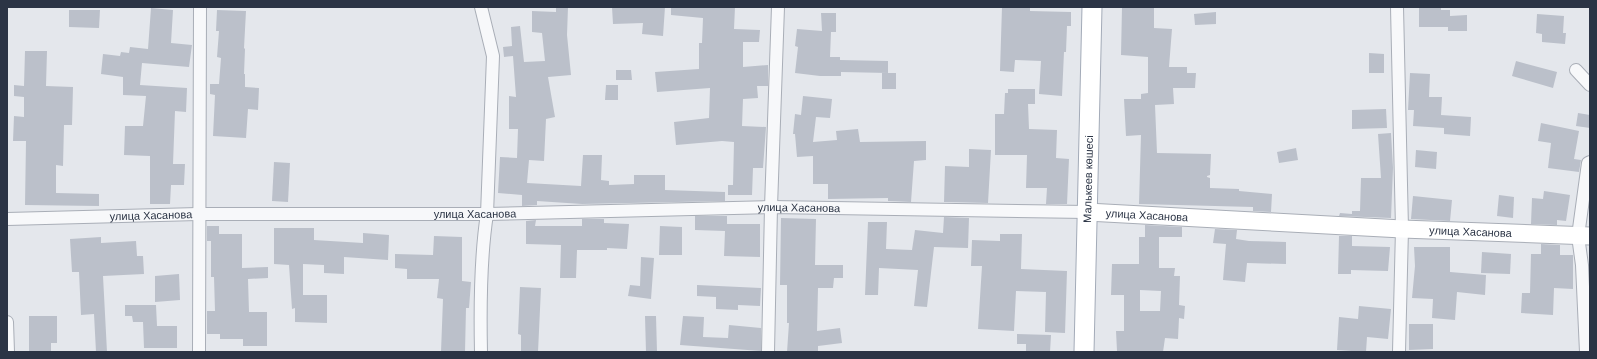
<svg xmlns="http://www.w3.org/2000/svg" width="1597" height="359" font-family="Arial,sans-serif">
<style>
.building{fill:#bbc0ca;fill-rule:evenodd}
.lines{fill:none;stroke-linecap:round;stroke-linejoin:round}
.street-casing{stroke:#a9aeb7;stroke-width:14}
.secondary-casing{stroke:#a9aeb7;stroke-width:19}
.primary-casing{stroke:#a3abb8;stroke-width:21}
.street{stroke:#f7f8fa;stroke-width:12}
.secondary{stroke:#fff;stroke-width:17}
.primary{stroke:#fff;stroke-width:19}
.labels{text-anchor:middle;dominant-baseline:central;stroke-width:4;stroke-linejoin:round;paint-order:stroke}
.street-label{font-size:11px;fill:#2b3445;stroke:#f4f6f9}
</style>
<rect width="100%" height="100%" fill="#e4e7ec"/>
<g class="building">
<path d="M556 7H568L567 35 571 75 548 77 555 117 546 119 544 161 529 160 527 183 581 186 583 155H602L601 180 609 181V185L634 184V175H665V190L725 192V201L582 204 537 201V205L522 206V195L498 193 500 157 517 158 518 129H509V96L516 97 513 56 504 57 503 47 512 46 511 27 520 26 524 62 545 61 542 33 532 32V11L556 12Z"/>
<path d="M612 7H665L663 36 642 34 643 23 613 24Z"/>
<path d="M671 7H735L734 29 760 30 759 42H743V67L768 65V86H757L758 98 743 99 742 126 766 127 763 168H753L752 195H728V185H733L734 142 722 141 676 145 674 122 709 118 710 88 657 92 655 72 699 69V43H702L703 18 671 15Z"/>
<path d="M1002 7H1030V11L1071 12V26H1067L1066 52H1064L1062 96 1039 94 1041 61 1015 60 1014 72 1000 71Z"/>
<path d="M1122 7H1154V28L1172 29 1169 67H1187V73H1196L1195 88H1173L1174 104 1155 105 1157 153 1211 154 1210 175 1207 176V177L1210 178V188L1239 189V191L1272 194 1271 212 1253 211V207L1139 204 1141 135 1126 136 1124 99H1141V94L1148 93V57L1121 55Z"/>
<path d="M1419 7H1441V10H1450V16L1467 15V31H1448V27H1419Z"/>
<path d="M151 8 173 10 171 43 192 45 189 67 142 63 140 85 187 88 186 112 175 111 173 164H185L184 185H171L170 204H150V156L124 155 125 126H143L146 96 123 95V77L101 74 103 54 120 56 121 52 129 53 130 47 148 49Z"/>
<path d="M69 10H100L99 28 69 27Z"/>
<path d="M217 10 246 11 244 48 245 49 244 74H245V87L259 88 258 110 248 109 246 138 213 136 215 95 210 94V84H219L221 58 217 57 219 31H216Z"/>
<path d="M1216 12V24L1195 25 1194 14Z"/>
<path d="M821 13H836V32H831L830 57H840V60L888 61V73L841 72V76H820L795 73 798 47 795 46 797 29 822 31Z"/>
<path d="M1537 14 1564 16 1563 33H1566L1565 44 1542 42V34L1536 33Z"/>
<path d="M25 51H47L46 86 73 87 72 125H64L63 166 56 165V193L99 194V206L25 205 26 141H13L14 116 24 117V97L14 96V85L24 86Z"/>
<path d="M1369 53 1384 54V73H1369Z"/>
<path d="M1516 61 1557 72 1553 88 1512 76Z"/>
<path d="M616 70H631L632 80H616Z"/>
<rect x="882" y="73" width="14" height="16"/>
<path d="M1410 73 1430 74 1429 97H1442L1441 115 1471 117 1470 136 1444 134V128L1413 126 1414 110H1408Z"/>
<path d="M606 85H618V100H605Z"/>
<path d="M1008 89H1035V104H1028L1029 129 1057 130 1056 158 1069 159 1067 204H1046L1047 188H1026L1027 155H995V114H1004L1005 93H1008Z"/>
<path d="M803 96 832 99 830 118 816 117 813 142 837 140 836 131 858 129 860 142 926 141V160L914 161 911 202 888 201V198L828 199V184H813V156L797 157 795 134H793L795 114 801 115Z"/>
<path d="M1386 109 1387 128 1352 129V110Z"/>
<path d="M1578 113 1590 115V128L1576 126Z"/>
<path d="M1541 123 1579 131 1574 159 1581 160 1579 172 1548 168 1551 143 1538 141Z"/>
<path d="M1391 133 1393 168 1391 218 1339 216 1340 213 1352 214V211H1360L1361 178H1381L1378 134Z"/>
<path d="M1296 148 1298 160 1279 163 1277 152Z"/>
<path d="M969 149 991 150 988 203 944 202 945 166 969 167Z"/>
<path d="M1416 150 1437 152 1436 169 1415 167Z"/>
<path d="M274 162 290 163 288 202 272 201Z"/>
<path d="M1544 191 1570 195 1566 221 1557 220V225L1531 224 1532 198 1543 199Z"/>
<path d="M1499 195 1514 197 1513 218 1497 216Z"/>
<path d="M1413 196 1452 200 1450 221 1411 219Z"/>
<path d="M695 216H727V224H760V257L724 256 725 231 695 230Z"/>
<path d="M944 217 969 218 968 248 934 247 927 307 914 306 918 270 879 268 878 295H865L868 222H887L886 249 912 250 915 230 943 233Z"/>
<path d="M781 218 816 219 815 265H843V278H834L833 288H818L817 331 840 328 842 343 818 346V352H787L789 323H787V285H780Z"/>
<path d="M582 219H604V223L629 224 627 249 607 248V250H577L576 278H560L561 245 526 244V221L536 220 535 226H582Z"/>
<path d="M1145 225 1182 227V237H1159V268H1175L1174 276H1180L1179 305 1185 306 1184 319 1179 318 1178 339 1165 338 1163 352 1117 351 1116 331H1124V295H1111L1112 264H1139V237H1145ZM1140 290 1161 291 1160 311H1140Z"/>
<path d="M207 226H219V234H242V268L268 267V278L248 279 249 312H267V346H243V339H220V334H207V311H215L214 277H211V241H207Z"/>
<path d="M660 226 682 227V255H659Z"/>
<path d="M274 228H314V240L363 243V233L389 235 388 260 344 257V274L324 273V265L303 264V295H327V323L295 322V308L292 309 289 265 274 264Z"/>
<path d="M1215 229 1237 230 1236 239 1249 241 1286 242V264L1247 263 1245 282 1223 280 1226 244 1213 243Z"/>
<path d="M1000 234H1022L1021 269 1067 271 1065 333 1045 332 1046 292 1016 291 1014 331 978 329 982 266H971L972 240 1000 241Z"/>
<path d="M434 236 462 237V281L471 282 469 308H466L465 352H441L443 299 437 298 439 279H407V269L395 268V254L433 255Z"/>
<path d="M1339 236H1352V246L1390 247 1388 271 1351 270V274H1338Z"/>
<path d="M101 237V243L136 241 137 256H143L144 274 103 276 107 352H96L94 314 81 315 79 272H72L70 239Z"/>
<path d="M1541 244 1560 245V255H1573V289L1554 288 1553 315 1521 313 1522 293H1530L1531 254H1541Z"/>
<path d="M1414 247H1450V272L1486 275 1485 295 1457 292 1455 320 1432 318 1433 299 1412 298 1415 266Z"/>
<path d="M1482 252 1511 254 1510 274 1481 273Z"/>
<path d="M641 257 654 258 651 299 628 296 630 285 640 286Z"/>
<path d="M179 274 180 300 155 302V276Z"/>
<path d="M697 285 761 288 760 306 738 305V310L716 309V297L697 296Z"/>
<path d="M520 287 541 288 538 352H521V335L518 334Z"/>
<path d="M125 305H156L157 326H177V348H144L143 322H133L132 316H125Z"/>
<path d="M1359 306 1391 309 1388 339 1367 337 1366 352 1337 350 1339 317 1358 319Z"/>
<path d="M29 316H57V343H51V352H29Z"/>
<path d="M645 316H656L657 352H646Z"/>
<path d="M683 316 704 317 703 337 728 338 729 325 761 328V351L680 345Z"/>
<path d="M1409 324H1433V349L1409 350Z"/>
<path d="M1017 334 1051 335 1050 352H1026V344H1017Z"/>
</g>
<g class="lines">
<g class="street-casing">
<g id="street">
<path d="M1397 7 1402 229 1399 352"/>
<path d="M1576 70 1590 85"/>
<path id="s1" d="M7 219 198 214H487L771 207 1087 212"/>
<path d="M7 322 8 352"/>
<path d="M199 352 200 7"/>
<path d="M481 352C480 306 480 259 487 214L493 56 481 7"/>
<path d="M768 352 771 207 778 7"/>
<path d="M1586 352 1582 265 1578 236 1588 163 1590 162"/>
</g>
</g>
<g class="secondary-casing">
<g id="secondary">
<path id="s2" d="M1087 212 1402 229 1590 236"/>
</g>
</g>
<g class="primary-casing">
<g id="primary">
<path id="s3" d="M1084 352 1092 7"/>
</g>
</g>
<use href="#street" class="street"/>
<use href="#secondary" class="secondary"/>
<use href="#primary" class="primary"/>
</g>
<g class="labels">
<g class="street-label">
<text stroke="none"><textPath href="#s3" startOffset="173">Малькеев көшесі</textPath></text>
<text stroke="none"><textPath href="#s1" startOffset="792">улица Хасанова</textPath></text>
<text stroke="none"><textPath href="#s1" startOffset="468">улица Хасанова</textPath></text>
<text stroke="none"><textPath href="#s1" startOffset="144">улица Хасанова</textPath></text>
<text stroke="none"><textPath href="#s2" startOffset="60">улица Хасанова</textPath></text>
<text stroke="none"><textPath href="#s2" startOffset="384">улица Хасанова</textPath></text>
</g>
</g>
<rect width="1597" height="359" fill="none" stroke="#2b3445" stroke-width="16"/>
</svg>
